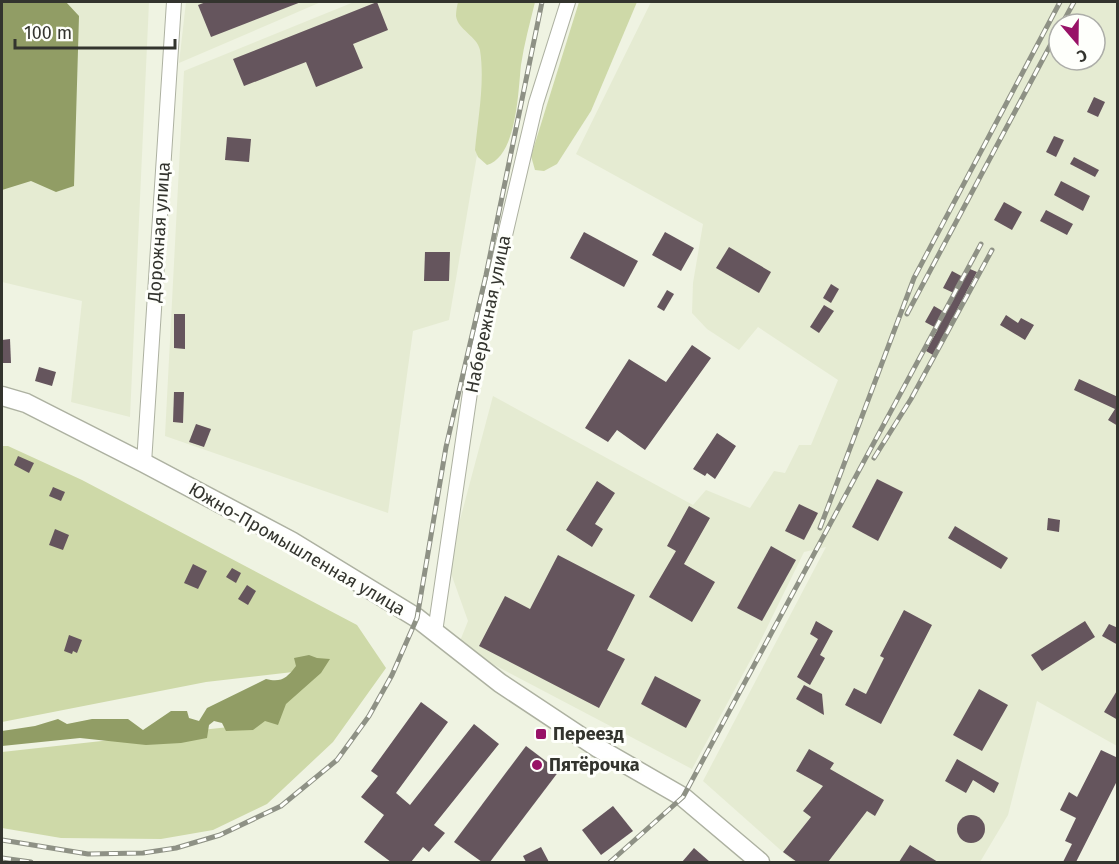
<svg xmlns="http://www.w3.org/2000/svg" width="1119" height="864" font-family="'Fira Sans',sans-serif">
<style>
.built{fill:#e5ebd2;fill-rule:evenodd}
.green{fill:#ced9a8}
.water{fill:#919d65}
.building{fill:#65555d}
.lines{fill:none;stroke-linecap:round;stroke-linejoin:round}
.street-casing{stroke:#adb1a1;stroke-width:16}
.secondary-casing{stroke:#adb1a1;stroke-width:21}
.street{stroke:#fff;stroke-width:14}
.secondary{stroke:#fff;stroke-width:18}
.rail-casing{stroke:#8e9185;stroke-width:5}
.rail{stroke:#fefffb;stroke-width:3;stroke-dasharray:9;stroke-linecap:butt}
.poi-dot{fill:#981267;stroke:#fefffb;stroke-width:2}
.labels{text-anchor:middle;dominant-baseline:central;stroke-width:6;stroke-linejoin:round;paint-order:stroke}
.street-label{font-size:18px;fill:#33342e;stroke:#fefffb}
.poi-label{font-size:18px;font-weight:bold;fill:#33342e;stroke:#fefffb;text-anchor:start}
</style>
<rect width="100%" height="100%" fill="#eff3e2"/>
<g class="built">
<path d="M2 2H149L130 417 71 402 82 301 2 282Z"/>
<path d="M186 2H321L179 63Z"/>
<path d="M354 2H488L495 49 449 320 413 331 388 513 165 436 184 71Z"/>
<path d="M651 2H1117V746L1037 701 1008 815 980 862H794L703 781 826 547 804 552 757 648 692 769 458 646 468 621 448 565 493 396 693 505 706 490 750 508 774 471 785 473 799 445H811L838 380 758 327 739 350 707 329 692 313 693 283 703 224 576 154ZM1059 24H1095V60H1059Z"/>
</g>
<g class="green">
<path d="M458 2H535C530 23 524 44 521 65 518 92 517 156 487 165L478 157 475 150C478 118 485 82 480 50 477 36 458 30 456 16 456 11 457 6 458 2Z"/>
<path d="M579 2H637L591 111 557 164 544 171 535 170 531 156Z"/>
<path d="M2 446H8L82 480 357 625 386 668 333 742 267 804 213 830 161 839 61 838 2 828V752L257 724 319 669 206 682 2 722Z"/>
</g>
<g class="water">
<path d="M2 2H66L79 16 74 186 56 192 31 181 2 190Z"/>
<path d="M309 655 317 658 330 659 321 673 286 704 278 725 265 721 253 730 226 731 222 723 214 721 209 725 207 738 181 743 146 745 80 738 2 746V731L35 726 58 719 67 724 92 719H128L143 730 171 711H187L189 718 199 721 207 708 266 679C281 683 287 678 296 666L294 658Z"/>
</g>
<g class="building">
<path d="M206 2H301L211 37 198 5Z"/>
<path d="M377 2 388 30 353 44 363 68 316 87 306 62 244 86 233 59Z"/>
<path d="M1094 97 1105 102 1098 117 1087 112Z"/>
<path d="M1054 136 1064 140 1056 157 1046 152Z"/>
<path d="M227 137 251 139 249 162 225 160Z"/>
<path d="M1074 157 1099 170 1095 177 1070 164Z"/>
<path d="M1061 181 1090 196 1083 211 1054 195Z"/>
<path d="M1004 202 1022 212 1012 230 994 220Z"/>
<path d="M1046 210 1073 224 1067 235 1040 221Z"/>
<path d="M584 232 638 261 624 287 570 258Z"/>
<path d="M665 232 694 248 681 271 652 255Z"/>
<path d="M729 247 771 272 759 293 716 268Z"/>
<path d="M425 252H450L449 281H424Z"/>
<path d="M970 269 977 272 933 355 926 351 938 329 925 322 934 306 946 313 956 294 943 288 952 271 965 278Z"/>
<path d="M831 284 839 289 831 303 823 298Z"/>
<path d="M667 290 674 294 664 311 657 307Z"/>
<path d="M824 305 834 311 819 333 810 327Z"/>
<path d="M174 314H185V349L174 348Z"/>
<path d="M1006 315 1018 323 1021 318 1034 325 1025 340 1000 325Z"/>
<path d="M10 339 11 363H2V340Z"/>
<path d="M692 345 711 358 645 450 617 430 608 442 585 428 629 359 666 382Z"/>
<path d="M39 367 56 372 52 386 35 381Z"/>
<path d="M1079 379 1118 397V426L1108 420 1115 409 1074 390Z"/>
<path d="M174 392H184L183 423 173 422Z"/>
<path d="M196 424 211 429 204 447 189 442Z"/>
<path d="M717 433 736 446 715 479 707 473 705 476 693 469Z"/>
<path d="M18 456 34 463 29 473 14 465Z"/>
<path d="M877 479 903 492 878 541 852 527Z"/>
<path d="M597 481 615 493 595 524 603 529 592 547 566 530Z"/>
<path d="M53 487 65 492 61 501 49 496Z"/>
<path d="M799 504 818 513 804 540 785 531Z"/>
<path d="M689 506 710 518 684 564 715 582 692 622 649 597 676 551 667 546Z"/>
<path d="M1048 518 1060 520 1059 532 1047 530Z"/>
<path d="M955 526 1008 558 1001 569 948 538Z"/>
<path d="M55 529 69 535 63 550 49 545Z"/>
<path d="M771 546 796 560 762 621 737 608Z"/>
<path d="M558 555 635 595 607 650 625 659 599 708 479 646 505 596 530 609Z"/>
<path d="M193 564 207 571 198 589 184 583Z"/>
<path d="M232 568 241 573 236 583 226 577Z"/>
<path d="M247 585 256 591 248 605 238 599Z"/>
<path d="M904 610 932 625 881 724 845 705 854 688 866 694 884 658 880 656Z"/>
<path d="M816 621 833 631 820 655 825 658 810 685 797 677 818 639 810 634Z"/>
<path d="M1085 621 1095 637 1042 671 1031 655Z"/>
<path d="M1109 624 1118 628V645L1102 636Z"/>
<path d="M69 635 82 640 77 653 73 651 72 654 64 651Z"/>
<path d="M655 676 701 700 686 728 641 704Z"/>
<path d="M804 685 822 694 824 715 796 699Z"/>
<path d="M979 689 1008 705 982 751 953 735Z"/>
<path d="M1118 689V720L1104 712Z"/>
<path d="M421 702 448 722 396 793 410 805 474 724 499 744 434 825 445 833 429 852 423 847 411 862H391L364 842 384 815 361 797 378 776 371 771Z"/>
<path d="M526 746 559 771 490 862H482L454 842Z"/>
<path d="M809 749 834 763 830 769 884 800 875 816 867 811 828 862H797L783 852 811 817 803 811 823 786 796 771Z"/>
<path d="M1101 750 1118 758V779L1076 862H1063L1072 844 1065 841 1076 818 1060 810 1069 792 1077 797Z"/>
<path d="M957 759 999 783 994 793 973 780 966 793 945 781Z"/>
<path d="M613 806 633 831 601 855 582 830Z"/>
<circle cx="971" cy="829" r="14"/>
<path d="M910 845 938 862H899Z"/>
<path d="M541 847 549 862H526L523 856Z"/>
<path d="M694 848 710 862H682Z"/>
</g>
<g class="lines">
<g class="street-casing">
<g id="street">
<path d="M144 463 174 2"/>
<path d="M435 632 473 372 536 103 568 2"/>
</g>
</g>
<g class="secondary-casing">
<path id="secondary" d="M2 396 26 403 144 463 291 541 417 618 500 683 598 748 683 797 760 862"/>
</g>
<use href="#street" class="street"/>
<use href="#secondary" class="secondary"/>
<g class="rail-casing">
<g id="rail">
<path d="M1062 24 1074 2"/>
<path d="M907 314 1059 29"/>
<path d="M874 458 911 399 992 250"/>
<path d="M820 528 914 278 1060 2"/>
<path d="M2 840 88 854 143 853 176 848 220 835 281 806 337 760 369 716 392 675 417 618 446 447 486 275 542 2"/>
<path d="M2 858 31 862"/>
<path d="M610 862 683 797 981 244"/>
</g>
</g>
<use href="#rail" class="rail"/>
</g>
<g class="poi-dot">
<rect x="535" y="728" width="12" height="12" rx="3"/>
<circle cx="537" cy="765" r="6"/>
</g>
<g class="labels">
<g class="street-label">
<text transform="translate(159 232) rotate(-86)">Дорожная улица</text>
<text transform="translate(488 314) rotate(-78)">Набережная улица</text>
<text transform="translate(297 549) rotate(30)">Южно-Промышленная улица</text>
</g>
<g class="poi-label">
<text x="553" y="734">Переезд</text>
<text x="549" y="765">Пятёрочка</text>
</g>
</g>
<rect width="1119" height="864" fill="none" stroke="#33342e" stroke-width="6"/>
<g transform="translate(1077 42) rotate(160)"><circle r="28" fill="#fefffb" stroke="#adaea9" stroke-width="1.5"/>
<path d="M0-4.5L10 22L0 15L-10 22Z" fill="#981267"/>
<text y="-9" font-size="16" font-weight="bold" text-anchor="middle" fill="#33342e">С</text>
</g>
<path d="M15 39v9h160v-9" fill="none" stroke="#33342e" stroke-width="3"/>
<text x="24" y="39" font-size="18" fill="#33342e" stroke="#fefffb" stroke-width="4.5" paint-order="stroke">100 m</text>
</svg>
